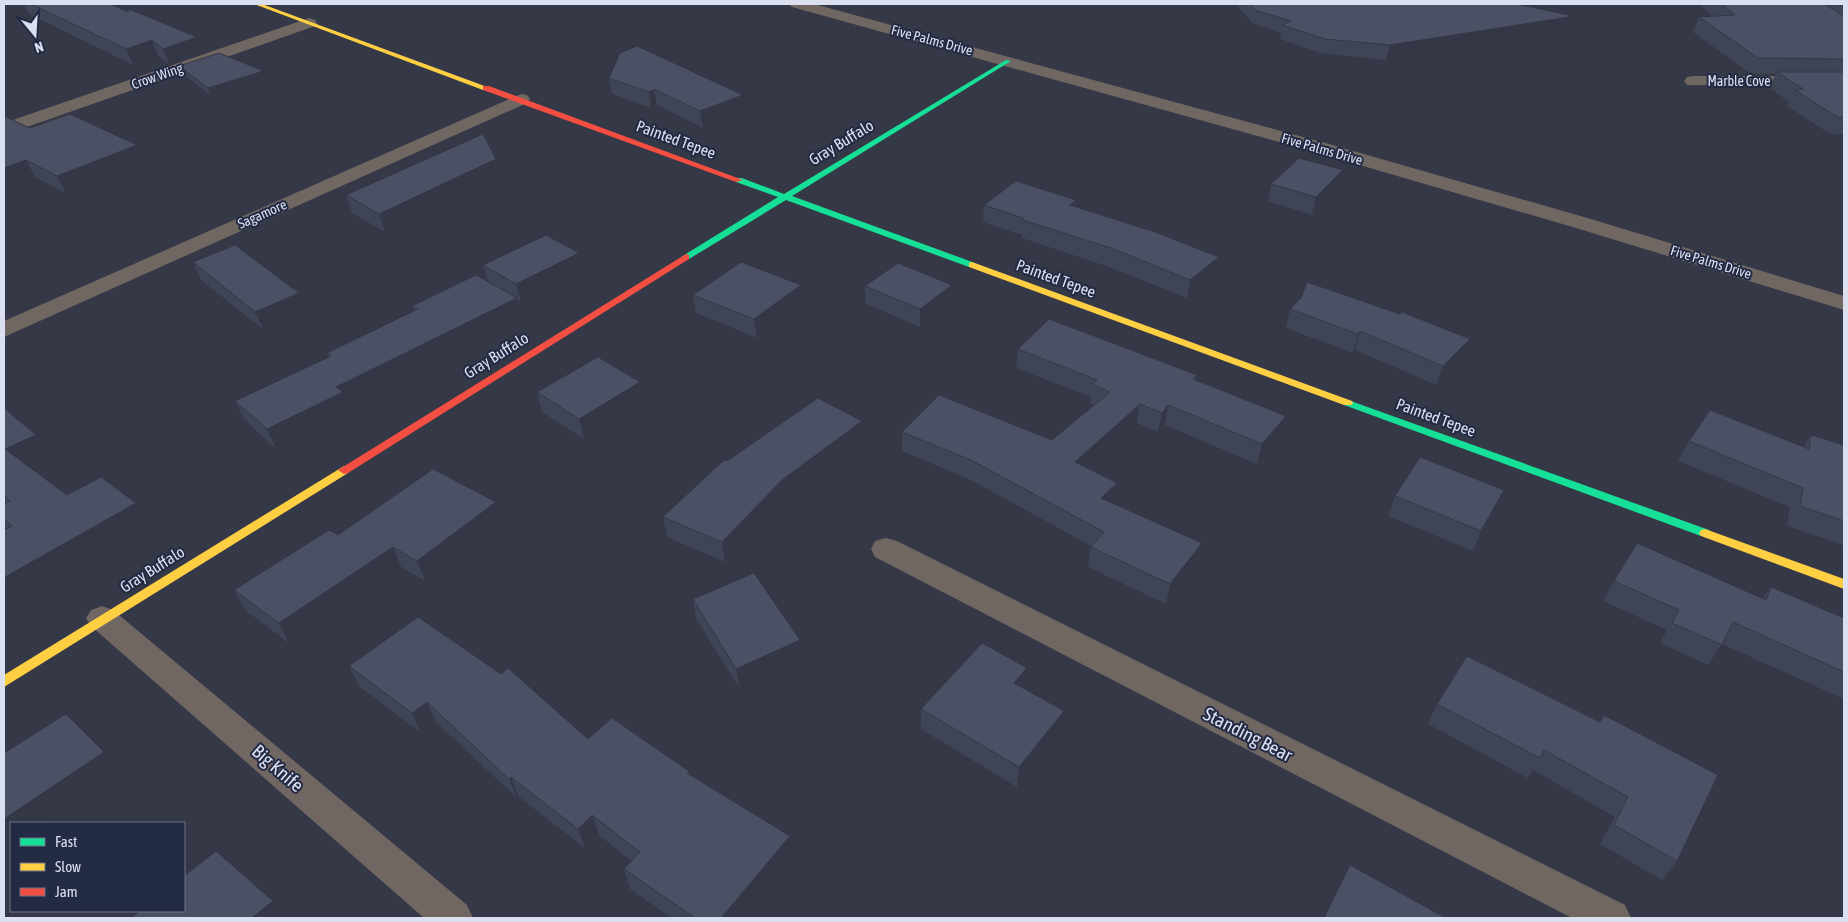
<svg xmlns="http://www.w3.org/2000/svg" width="1848" height="922" font-family="'Asap Condensed',sans-serif">
<style>
.lines{fill:none;stroke-linecap:round;stroke-linejoin:round}
.street{fill:#706662;fill-rule:evenodd}
.fast{fill:#16e098;fill-rule:evenodd}
.slow{fill:#ffcf43;fill-rule:evenodd}
.jam{fill:#f24e42;fill-rule:evenodd}
.wall{fill:#404556}
.shaded-wall{fill:#343846}
.building{fill:#4b5064;stroke:#343846}
.labels{text-anchor:middle;dominant-baseline:central;stroke-width:4;stroke-linejoin:round;paint-order:stroke}
.far-street-label{font-size:14px;fill:#dbe0f1;stroke:#232a43}
.street-label{font-size:16px;fill:#dbe0f1;stroke:#232a43}
.near-street-label{font-size:19px;fill:#dbe0f1;stroke:#232a43}
</style>
<rect width="100%" height="100%" fill="#353846"/>
<g class="lines">
<g class="street">
<path d="M789 4H814L1329 144 1591 219 1844 296V310L1576 228 1315 152 792 7Z"/>
<path d="M309 18 315 20 317 23 315 26 4 135V123Z"/>
<path d="M1693 76H1844V86L1687 85 1684 81 1687 77Z"/>
<path d="M521 94 527 95 530 99 527 103 4 337V321Z"/>
<path d="M886 538 897 541 1625 905 1631 918H1572L875 557 871 549 875 541Z"/>
<path d="M102 606 113 610 467 905 473 918H424L91 626 86 618 91 610Z"/>
</g>
<g class="fast">
<path d="M1006 60 1011 61 792 196 975 263V267H969L786 200 689 259H683L681 257 778 197 736 182V178H742L784 194Z"/>
<path d="M1348 400 1709 530 1711 533 1709 536H1701L1344 405 1343 403 1344 401Z"/>
</g>
<g class="slow">
<path d="M254 4H262L490 88 483 90Z"/>
<path d="M972 262 1352 401 1353 403 1352 405H1344L969 267V263Z"/>
<path d="M344 466 350 470 348 473 4 687V675Z"/>
<path d="M1705 529 1844 579V589L1701 536 1699 533 1701 530Z"/>
</g>
<g class="jam">
<path d="M483 86H489L743 180 736 182 483 90Z"/>
<path d="M686 254 689 255V259L348 473 344 474 338 470Z"/>
</g>
</g>
<g class="wall">
<path d="M24 4H110L128 12 197 37 203 53 169 64 158 56 133 65 29 14Z"/>
<path d="M1236 4H1521L1520 5 1564 31 1386 60 1321 53 1280 39 1281 33 1252 23Z"/>
<path d="M1699 4H1844V134H1830L1787 106 1789 102 1769 87 1776 74H1751L1693 32 1699 17H1713Z"/>
<path d="M179 66 267 80 211 96 183 74Z"/>
<path d="M609 78 744 111 703 128 657 105 651 108 612 94Z"/>
<path d="M4 117 30 128 145 162 66 193 35 177 4 188Z"/>
<path d="M496 159 500 176 385 232 352 213 346 195Z"/>
<path d="M1271 184 1339 188 1312 215 1268 201Z"/>
<path d="M1076 200 1075 207 1219 257 1215 275 1187 298 1109 267 1022 238V235L983 222 984 205Z"/>
<path d="M579 253 583 271 521 302 518 300 522 316 348 404 351 411 276 449 245 420 235 401 329 357 327 353 414 311 412 306 488 281 483 265Z"/>
<path d="M193 262 299 293 307 312 264 330 201 280Z"/>
<path d="M801 285 802 304 757 338 696 313 693 295Z"/>
<path d="M865 286 951 303 920 327 866 304Z"/>
<path d="M1290 309 1470 339 1463 358 1436 385 1355 350 1353 353 1286 328Z"/>
<path d="M1018 349 1197 375 1196 380 1286 416 1281 436 1257 464 1165 425 1158 432 1137 423 1087 468 1117 483 1114 504 1197 563 1166 604 1088 567 1091 546 971 480 902 451V432L1052 440 1094 405 1090 404 1091 397 1016 368Z"/>
<path d="M537 392 644 401 584 439 542 412Z"/>
<path d="M4 408 36 435 51 458 30 468 67 495 150 526 22 601 23 603 4 613 6 529 4 526Z"/>
<path d="M1811 435 1844 445V545L1787 526 1790 507 1678 461 1689 441 1803 447Z"/>
<path d="M863 441 784 500 725 562 667 537 663 517 727 461Z"/>
<path d="M1504 490 1496 510 1473 551 1388 516 1395 496Z"/>
<path d="M496 502 503 522 425 581 401 567 289 643 245 610 234 590 338 535Z"/>
<path d="M1614 581 1763 598 1771 587 1844 618V699L1722 644 1708 665 1660 643 1667 630 1603 601Z"/>
<path d="M693 599 800 640 802 660 740 689 696 619Z"/>
<path d="M349 666 588 739 689 771 690 775 792 855 741 918H672L630 889 624 869 632 861 599 835 585 848 519 797 517 798 436 722 421 733 359 686Z"/>
<path d="M1026 688 1024 689 1062 731 1017 787 921 729V709Z"/>
<path d="M1437 704 1600 722 1677 861 1662 880 1600 844 1615 817 1533 770 1528 778 1428 724Z"/>
</g>
<g class="shaded-wall">
<path d="M1569 17 1564 31 1386 60 1390 45Z"/>
<path d="M197 37 203 53 169 64 163 49Z"/>
<path d="M152 40 158 56 133 65 126 49Z"/>
<path d="M264 71 267 80 211 96 208 88Z"/>
<path d="M654 89 657 105 651 108 649 92Z"/>
<path d="M743 95 744 111 703 128 700 111Z"/>
<path d="M137 145 145 162 66 193 57 176Z"/>
<path d="M496 159 500 176 385 232 379 214Z"/>
<path d="M26 160 35 177 4 188V168Z"/>
<path d="M1343 170 1339 188 1312 215 1316 197Z"/>
<path d="M1076 200 1074 217 1070 205Z"/>
<path d="M579 253 583 271 521 302 516 284Z"/>
<path d="M1219 257 1215 275 1187 298 1190 280Z"/>
<path d="M801 285 802 304 757 338 754 319Z"/>
<path d="M952 285 951 303 920 327V309Z"/>
<path d="M299 293 307 312 264 330 255 312Z"/>
<path d="M517 298 522 316 348 404 351 411 276 449 267 429 336 387Z"/>
<path d="M1360 331 1355 350 1353 353 1358 334Z"/>
<path d="M1470 339 1463 358 1436 385 1443 366Z"/>
<path d="M640 382 644 401 584 439 579 419Z"/>
<path d="M1140 404 1137 423 1073 482 1075 462Z"/>
<path d="M1168 405 1165 425 1158 432 1162 413Z"/>
<path d="M1286 416 1281 436 1257 464 1262 444Z"/>
<path d="M862 421 863 441 784 500 725 562 722 542 782 480Z"/>
<path d="M36 435 51 458 20 473 5 449Z"/>
<path d="M1117 483 1114 503 1098 518 1101 498Z"/>
<path d="M1504 490 1496 510 1473 551 1481 531Z"/>
<path d="M496 502 503 522 425 581 417 561Z"/>
<path d="M136 503 150 526 22 601 23 603 4 613V581L5 577Z"/>
<path d="M1202 543 1197 563 1166 604 1170 584Z"/>
<path d="M393 547 401 567 289 643 279 623Z"/>
<path d="M800 640 802 660 740 689 736 669Z"/>
<path d="M1027 668 1026 688 1013 703 1014 683Z"/>
<path d="M427 702 436 722 421 733 412 713Z"/>
<path d="M1064 711 1062 731 1017 787 1019 767Z"/>
<path d="M104 752 119 772 43 823H11V845L4 850V819Z"/>
<path d="M511 777 519 797 517 798 509 779Z"/>
<path d="M592 815 599 835 585 848 578 829Z"/>
<path d="M790 836 792 855 741 918H721Z"/>
<path d="M273 901 286 918H252Z"/>
</g>
<g class="building">
<path d="M31 4H110L128 12 129 9 197 37 163 49 152 40 126 49Z"/>
<path d="M1250 4H1516L1569 15V17L1390 45 1325 39 1282 25 1291 21 1254 10Z"/>
<path d="M1722 4H1825L1844 17V43H1842L1844 45V59L1758 58 1699 17 1735 15Z"/>
<path d="M637 46 743 95 700 111 654 89 649 92 609 78 620 53Z"/>
<path d="M219 53 264 71 208 88 179 66Z"/>
<path d="M1777 72H1844V117L1839 118 1795 90 1803 89Z"/>
<path d="M70 114 137 145 57 176 26 160 4 168V117H6L30 128Z"/>
<path d="M483 134 496 159 379 214 346 195Z"/>
<path d="M1299 158 1343 170 1316 197 1271 184Z"/>
<path d="M1016 181 1076 200 1070 205 1155 232 1219 257 1190 280 1111 248 1023 220V218L984 205Z"/>
<path d="M546 235 579 253 516 284 483 265Z"/>
<path d="M235 245 299 293 255 312 193 262Z"/>
<path d="M741 262 801 285 754 319 693 295Z"/>
<path d="M898 263 952 285 920 309 865 286Z"/>
<path d="M476 275 517 298 336 387 343 392 267 429 235 401 331 356 327 353 418 309 412 306Z"/>
<path d="M1307 282 1400 314 1402 312 1470 339 1443 366 1360 331 1358 334 1290 309 1301 298Z"/>
<path d="M1049 319 1197 375 1193 379 1286 416 1262 444 1168 405 1162 413 1140 404 1075 462 1117 483 1101 498 1202 543 1170 584 1091 547 1104 532 971 460 902 432 939 395 1052 440 1110 392 1092 384 1097 380 1018 349Z"/>
<path d="M598 357 640 382 579 419 537 392Z"/>
<path d="M818 398 862 421 782 480 722 542 663 517 724 460 727 461Z"/>
<path d="M4 408 36 435 5 449 67 495 101 477 136 503 5 577 6 579 4 581V530L12 526 4 519V504L10 501 4 495Z"/>
<path d="M1710 410 1809 449 1811 435 1844 445V521L1800 506 1803 488 1689 441Z"/>
<path d="M1420 457 1504 490 1481 531 1395 496Z"/>
<path d="M433 469 496 502 417 561 393 547 279 623 234 590 329 530 338 535Z"/>
<path d="M1637 543 1766 600 1771 587 1844 618V672L1733 622 1722 645 1672 623 1679 610 1614 581Z"/>
<path d="M754 573 800 640 736 669 693 599Z"/>
<path d="M418 617 501 674 508 668 588 739 612 718 689 771 687 773 790 836 721 918H695L624 869 640 852 592 815 578 829 511 777 509 779 427 702 412 713 349 666Z"/>
<path d="M982 643 1027 668 1014 683 1064 711 1019 767 921 709Z"/>
<path d="M1467 656 1600 722 1604 715 1718 775 1677 861 1614 825 1628 797 1544 750 1540 758 1437 704Z"/>
<path d="M66 714 104 752 4 819V753Z"/>
<path d="M216 851 273 901 252 918H131L140 911H184V876Z"/>
<path d="M1350 865 1446 918H1324Z"/>
</g>
<g class="labels">
<g class="far-street-label">
<text transform="translate(932 40) rotate(15)">Five Palms Drive</text>
<text transform="translate(157 76) rotate(-19)">Crow Wing</text>
<text x="1739" y="81">Marble Cove</text>
<text transform="translate(1322 149) rotate(16)">Five Palms Drive</text>
<text transform="translate(262 214) rotate(-24)">Sagamore</text>
<text transform="translate(1711 262) rotate(17)">Five Palms Drive</text>
</g>
<g class="street-label">
<text transform="translate(676 139) rotate(20)">Painted Tepee</text>
<text transform="translate(841 142) rotate(-31)">Gray Buffalo</text>
<text transform="translate(1056 278) rotate(20)">Painted Tepee</text>
<text transform="translate(496 355) rotate(-32)">Gray Buffalo</text>
<text transform="translate(1436 417) rotate(20)">Painted Tepee</text>
<text transform="translate(152 569) rotate(-32)">Gray Buffalo</text>
</g>
<g class="near-street-label">
<text transform="translate(1248 734) rotate(27)">Standing Bear</text>
<text transform="translate(278 768) rotate(41)">Big Knife</text>
</g>
</g>
<rect width="1848" height="922" fill="none" stroke="#dbe0f1" stroke-width="10"/>
<rect x="10" y="822" width="175" height="90" fill="#232a43" stroke="#6d7389"/>
<rect x="20" y="838" width="25" height="8" fill="#16e098" stroke="#6d7389"/>
<text x="55" y="847" font-size="15" fill="#dbe0f1">Fast</text>
<rect x="20" y="863" width="25" height="8" fill="#ffcf43" stroke="#6d7389"/>
<text x="55" y="872" font-size="15" fill="#dbe0f1">Slow</text>
<rect x="20" y="888" width="25" height="8" fill="#f24e42" stroke="#6d7389"/>
<text x="55" y="897" font-size="15" fill="#dbe0f1">Jam</text>
<g transform="translate(35 35) rotate(162)" stroke="#232a43" stroke-width="4" paint-order="stroke">
<path d="M0-4L9 19L0 12L-9 19Z" fill="#dbe0f1"/>
<text y="-8" font-size="14" font-weight="bold" text-anchor="middle" fill="#dbe0f1">N</text>
</g>
</svg>
